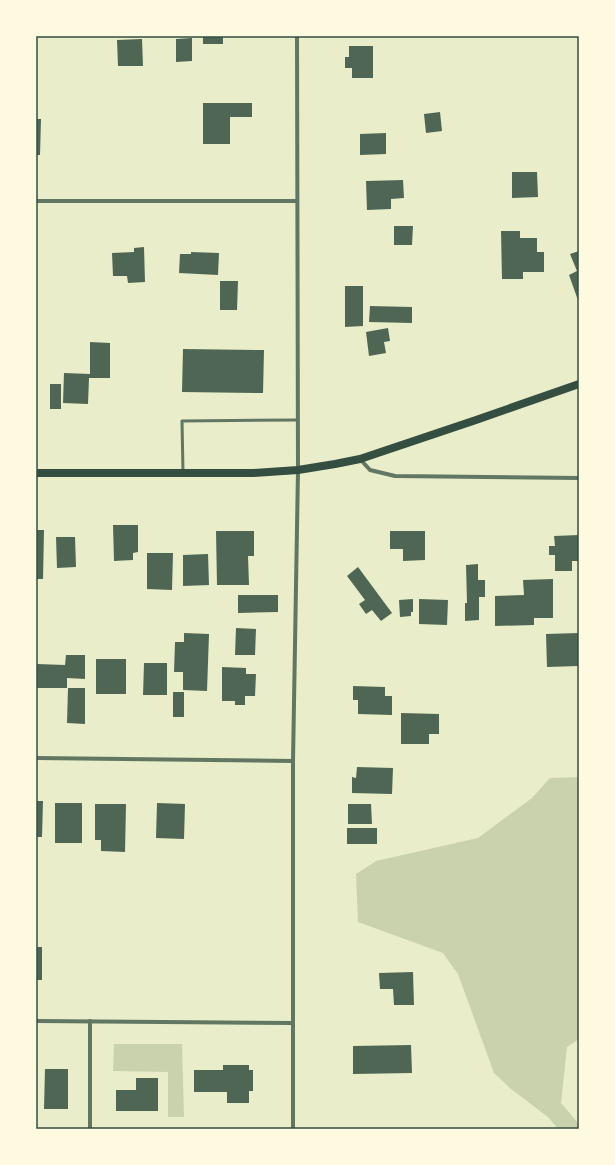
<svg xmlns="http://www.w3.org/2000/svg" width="615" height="1165" font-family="Figtree,sans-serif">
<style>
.green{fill:#cad2ad}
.building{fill:#4f6655}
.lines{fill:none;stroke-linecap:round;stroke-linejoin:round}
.service{stroke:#617663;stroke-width:3}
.minor{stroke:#617663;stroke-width:4}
.secondary{stroke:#344e41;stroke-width:8}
.neatline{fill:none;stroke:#344e41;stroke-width:1.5}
</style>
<rect width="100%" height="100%" fill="#e9edc9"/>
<g class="green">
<path d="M579 777V1039L567 1047 561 1103 579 1124V1129H558L548 1117 511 1089 494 1073 458 974 443 953 358 922 356 874 376 861 478 838 532 798 550 778Z"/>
<path d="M114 1044H182L184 1117H168V1072L113 1071Z"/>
</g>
<g class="building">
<rect x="203" y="36" width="20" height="8"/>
<path d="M192 38V61L176 62V39Z"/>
<path d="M142 39 143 66H118L117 40Z"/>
<path d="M349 46H373V78H352V68H345V57H349Z"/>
<path d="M203 103H252V117H230V144H203Z"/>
<path d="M440 112 442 131 426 133 424 114Z"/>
<path d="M36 119H41L40 155H36Z"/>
<path d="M386 133V154L360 155V134Z"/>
<path d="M512 172H537L538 197 512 198Z"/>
<path d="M403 180 404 198 391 199V209L367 210 366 181Z"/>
<path d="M394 226H413L412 245H394Z"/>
<path d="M501 231H520V238H537V252H544V272H523V279H502Z"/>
<path d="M144 247 145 282 128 283 127 276H113L112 253 134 252V248Z"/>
<path d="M579 251V303L569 275 577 271 570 254Z"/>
<path d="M191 252 219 253 218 275 179 273 180 254H191Z"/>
<path d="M220 281H238L237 310H220Z"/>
<path d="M345 286H363V326L345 327Z"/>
<path d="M370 306 412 307V323L369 322Z"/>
<path d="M388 328 390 341 384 342 386 353 369 356 366 332Z"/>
<path d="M90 342 110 343V378H89L88 404 63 403 64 373 90 374Z"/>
<path d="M183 349 264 350 263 393 182 392Z"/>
<rect x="50" y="384" width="11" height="25"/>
<path d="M113 525H138V552L133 553V560L114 561Z"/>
<path d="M36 530H44L43 579H36Z"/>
<path d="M216 531H254V556H248L249 585H217Z"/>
<path d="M390 531H425V560L403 561V549H390Z"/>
<path d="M579 535V561H572V571H555V555H549V546H555L554 536Z"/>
<path d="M56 537H75L76 567 57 568Z"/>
<path d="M147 553H173L172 590 147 589Z"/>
<path d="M208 554 209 585 183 586V555Z"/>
<path d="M478 564V580H485V597H479V620L465 621V603H467L466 565Z"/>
<path d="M358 567 392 613 381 621 372 610 366 614 359 604 365 600 347 576Z"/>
<path d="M553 579V618H534V625L495 626V596L524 595 523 580Z"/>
<path d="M238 595H278V612L238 613Z"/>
<path d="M413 599V612H411V616L400 617 399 600Z"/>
<path d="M419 599 448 600 447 625 419 624Z"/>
<path d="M236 628 256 629 255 655H235Z"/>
<path d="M184 633 209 634 207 691 183 690V672H174L175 642H184Z"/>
<path d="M579 633V666L547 667 546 634Z"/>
<path d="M66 655H85V679L67 678V688H37V664L65 665Z"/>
<rect x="96" y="659" width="30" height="35"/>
<path d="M144 663H167V695H143Z"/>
<path d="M222 667 246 668V674H256L255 696H245V705H235V701H222Z"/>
<path d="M353 686 385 687V696H392V715L358 714V700H353Z"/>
<path d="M68 688H85V724L67 723Z"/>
<rect x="173" y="692" width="11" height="25"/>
<path d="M401 713 439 714V734H429V744H401Z"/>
<path d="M357 767 393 768 392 794 352 793V777L356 778Z"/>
<path d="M36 801H43L42 837H36Z"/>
<rect x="55" y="803" width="27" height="40"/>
<path d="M157 803 185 804 184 839 156 838Z"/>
<path d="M95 804H126L125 852 101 851V840H95Z"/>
<path d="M348 804H371L372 824H348Z"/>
<rect x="347" y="828" width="30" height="16"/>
<rect x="36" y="947" width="6" height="33"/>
<path d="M413 972 414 1005H394L393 989H380L379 973Z"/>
<path d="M411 1045 412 1073 353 1074V1046Z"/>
<path d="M223 1065H249V1070H253V1091H249V1103H227V1092H194V1070H223Z"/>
<path d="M45 1069H68V1109H44Z"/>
<path d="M136 1078H158V1111H116V1090H136Z"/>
</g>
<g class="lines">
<path class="service" d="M183 472 182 421 297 420"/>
<g class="minor">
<path d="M36 201H297"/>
<path d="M360 459 370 470 395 476 579 478"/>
<path d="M36 758 293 761"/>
<path d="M36 1021 293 1023"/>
<path d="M90 1021V1129"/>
<path d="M293 1129V761L298 470 297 36"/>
</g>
<path class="secondary" d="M36 473H253L298 470 335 464 360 459 476 420 579 384"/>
</g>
<rect width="615" height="1165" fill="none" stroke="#fefae0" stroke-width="74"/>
<rect x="37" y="37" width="541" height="1091" class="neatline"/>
</svg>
